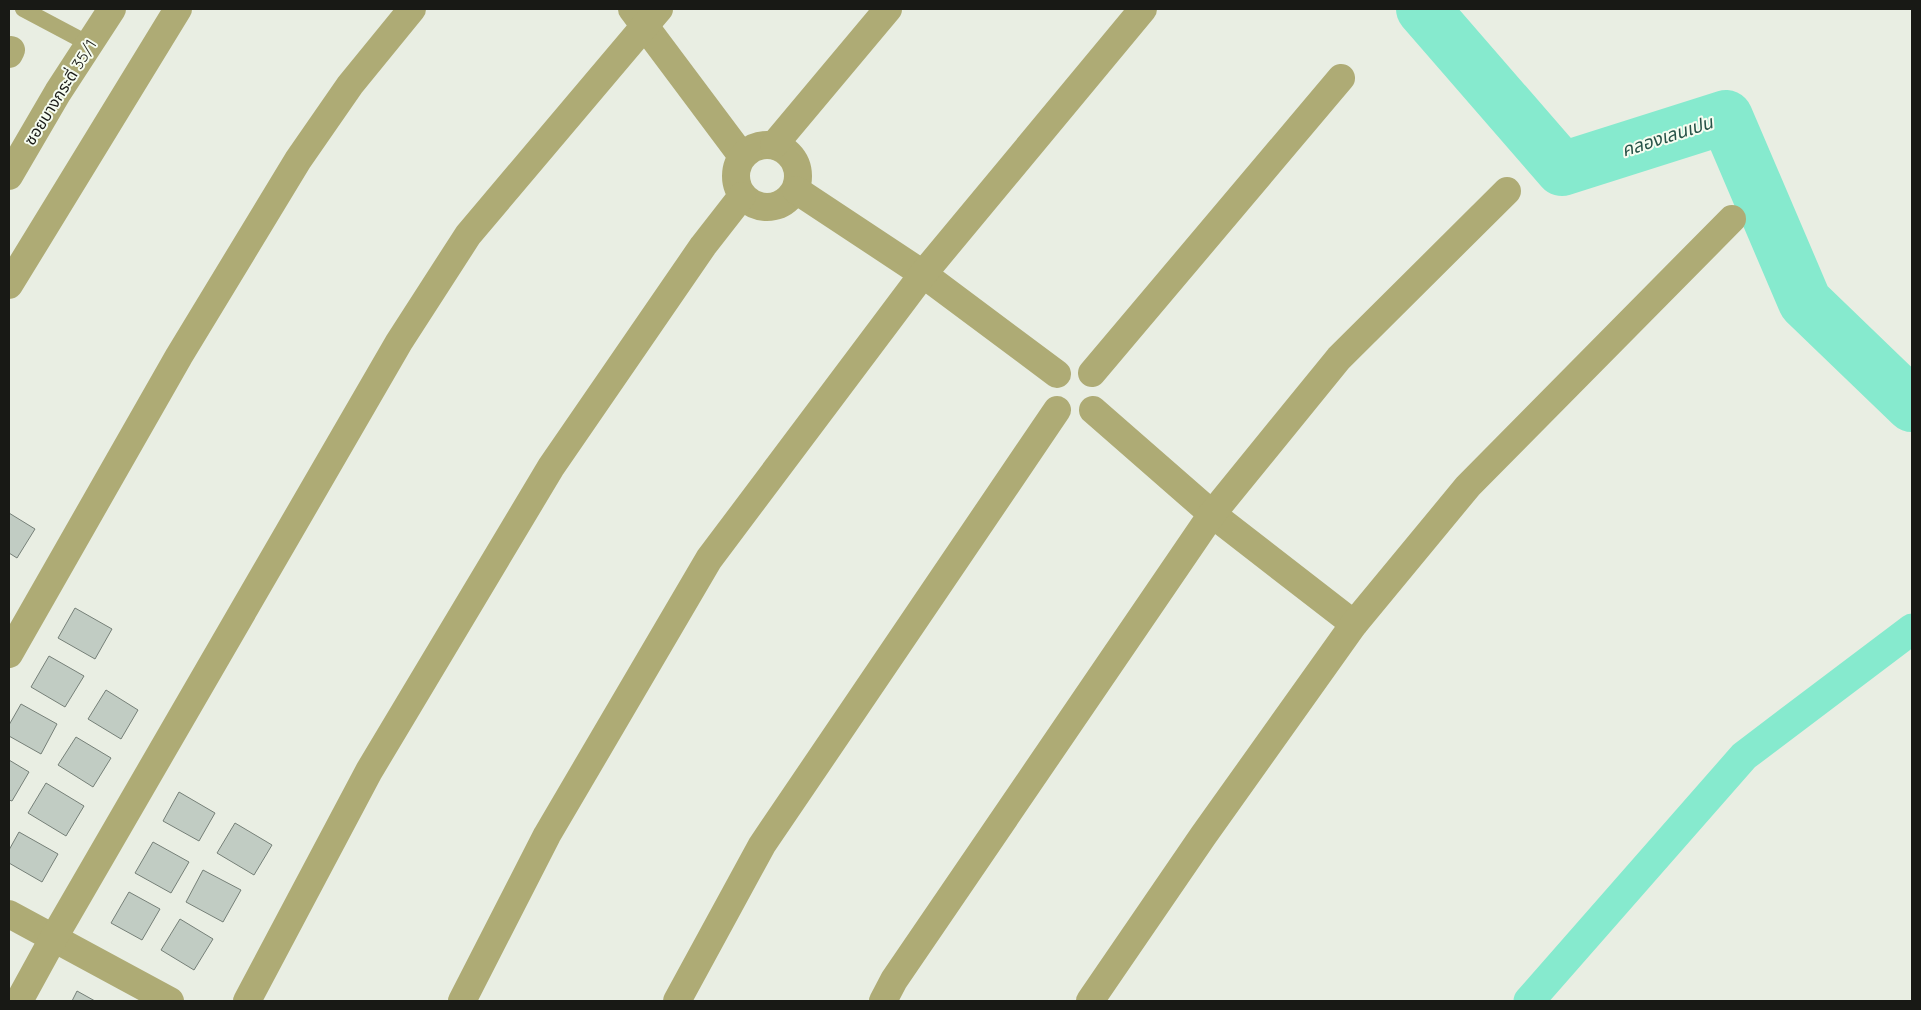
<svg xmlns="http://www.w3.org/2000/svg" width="1921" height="1010" font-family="Quicksand,'Noto Sans Thai',sans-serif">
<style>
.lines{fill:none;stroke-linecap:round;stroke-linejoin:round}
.canal{stroke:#86eace;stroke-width:31}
.river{stroke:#86eace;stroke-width:54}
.building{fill:#c1ccc3;stroke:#768078}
.service{stroke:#aeab75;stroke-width:16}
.minor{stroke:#aeab75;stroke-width:28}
.labels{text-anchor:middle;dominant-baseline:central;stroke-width:4;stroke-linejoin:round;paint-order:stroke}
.street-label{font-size:16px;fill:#181915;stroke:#f6fcf0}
.water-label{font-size:18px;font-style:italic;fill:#265247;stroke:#f6fcf0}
</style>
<rect width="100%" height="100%" fill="#e9eee3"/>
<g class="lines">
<path class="canal" d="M1529 1001 1744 756 1912 629"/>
<path class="river" d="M1423 9 1562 169 1726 117 1805 302 1912 405"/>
</g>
<g class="building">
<path d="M9 513 35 529 17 558 9 553Z"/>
<path d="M75 608 112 629 95 659 58 638Z"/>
<path d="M49 656 84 676 65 707 31 687Z"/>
<path d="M106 690 138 710 121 739 88 719Z"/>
<path d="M21 704 57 724 41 754 9 736V725Z"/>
<path d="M76 737 111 758 93 787 58 765Z"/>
<path d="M9 760 29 772 12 801 9 800Z"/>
<path d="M46 783 84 806 66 836 28 813Z"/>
<path d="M179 792 215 813 199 841 163 821Z"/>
<path d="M235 823 272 845 254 875 217 853Z"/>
<path d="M19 832 58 854 42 882 9 863V850Z"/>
<path d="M153 842 189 862 171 893 135 873Z"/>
<path d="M203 870 241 890 223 922 186 902Z"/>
<path d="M129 892 160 909 142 940 111 923Z"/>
<path d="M180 919 213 939 194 970 161 950Z"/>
<path d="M77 991 95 1001H72Z"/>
</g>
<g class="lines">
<path class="service" d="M23 9 89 44"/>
<g class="minor">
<path d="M632 9 742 156"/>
<path d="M9 54 11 50"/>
<circle cx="767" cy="176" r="31"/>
<path d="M774 145 888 9"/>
<path d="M9 176 58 92 112 9"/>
<path d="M796 190 923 274 1057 374"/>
<path d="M9 285 178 9"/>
<path d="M1092 373 1341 78"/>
<path d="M1093 410 1212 514 1354 624"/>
<path d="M9 654 179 356 298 160 350 85 412 9"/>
<path d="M9 914 170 1001"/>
<path d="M19 1001 53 939 399 342 468 235 659 9"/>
<path d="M247 1001 369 771 551 467 703 246 742 196"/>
<path d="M462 1001 547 835 709 559 923 274 1143 9"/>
<path d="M677 1001 762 845 1057 410"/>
<path d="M883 1001 894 980 1212 514 1339 358 1507 191"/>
<path d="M1090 1001 1203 836 1354 624 1468 486 1732 219"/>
</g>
</g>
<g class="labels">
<g class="street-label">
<text transform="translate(60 92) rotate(-58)">ซอยบางกระดี่ 35/1</text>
</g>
<g class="water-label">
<text transform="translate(1667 136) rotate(-18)">คลองเลนเปน</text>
</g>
</g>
<rect width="1921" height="1010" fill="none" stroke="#181915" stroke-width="20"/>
</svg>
